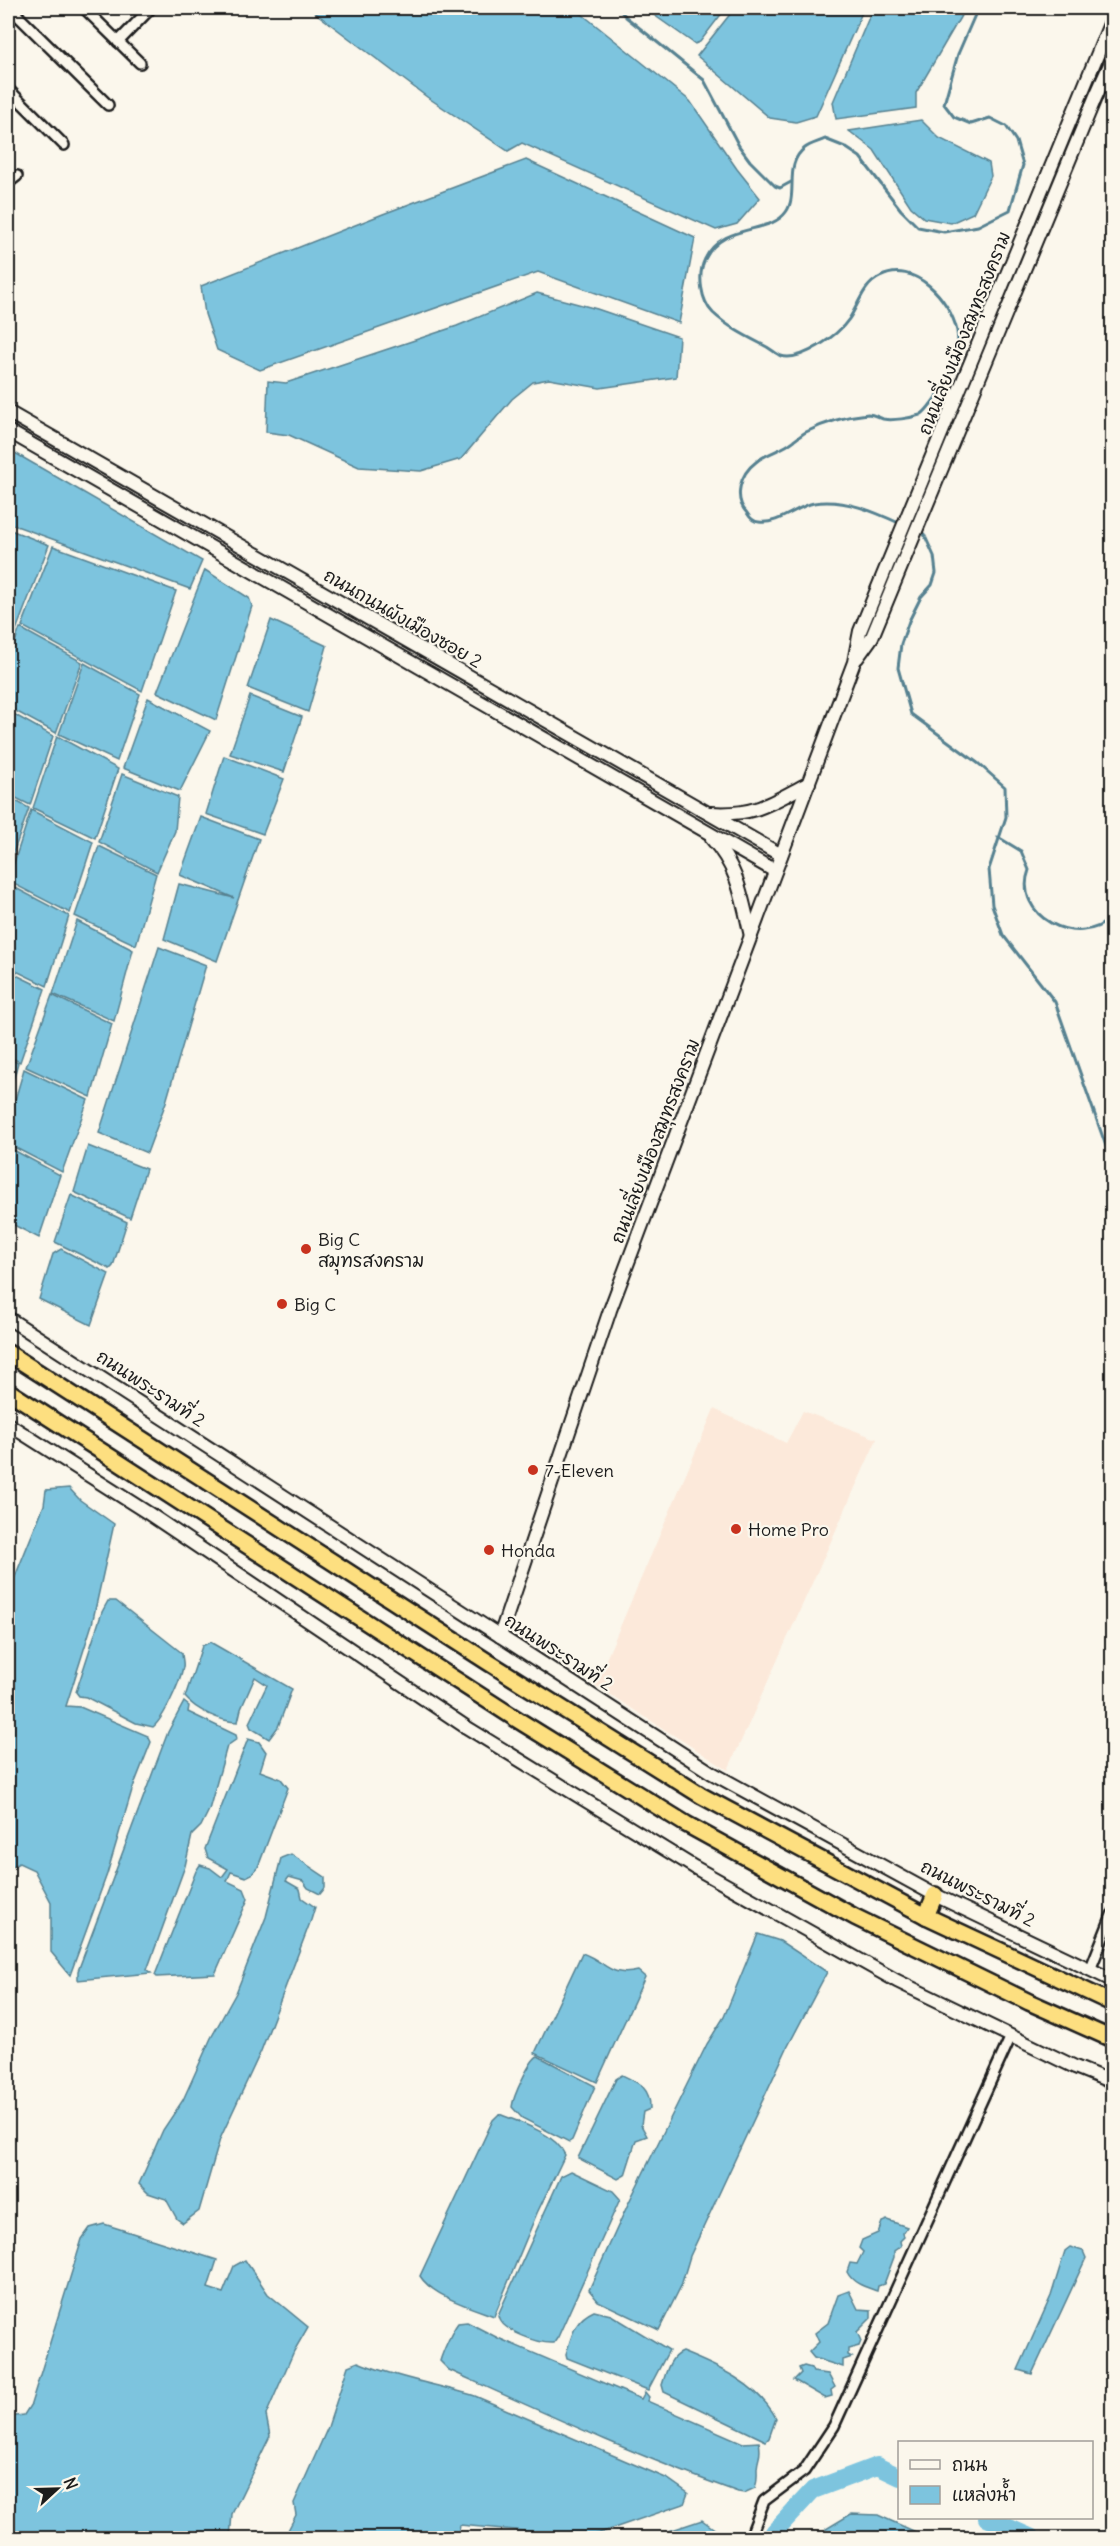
<svg xmlns="http://www.w3.org/2000/svg" width="1120" height="2546" font-family="Delius,'Playpen Sans Thai',sans-serif">
<style>
.built{fill:#fce9da}
.water{fill:#7dc4de;stroke:#568190;stroke-width:1.5}
.lines{fill:none;stroke-linecap:round;stroke-linejoin:round}
.stream{stroke:#568190;stroke-width:3}
.river{stroke:#7dc4de;stroke-width:18}
.minor-casing{stroke:#1c1c1c;stroke-width:14}
.secondary-casing{stroke:#1c1c1c;stroke-width:16}
.trunk-casing{stroke:#1c1c1c;stroke-width:20}
.minor{stroke:#fbf7ec;stroke-width:9}
.secondary{stroke:#fbf7ec;stroke-width:12}
.trunk{stroke:#fddf80;stroke-width:15}
.poi-dot{fill:#c8321e;stroke:#fbf7ec;stroke-width:2}
.labels{text-anchor:middle;dominant-baseline:central;stroke-width:4.5;stroke-linejoin:round;paint-order:stroke}
.street-label{font-size:18px;fill:#1c1c1c;stroke:#fbf7ec}
.poi-label{font-size:18px;fill:#1c1c1c;stroke:#fbf7ec;text-anchor:start}
</style>
<rect width="100%" height="100%" fill="#fbf7ec"/>
<filter id="ink" filterUnits="userSpaceOnUse"><feTurbulence type="fractalNoise" baseFrequency=".0167" numOctaves="2"/><feDisplacementMap in="SourceGraphic" scale="12" xChannelSelector="R" yChannelSelector="G"/><feConvolveMatrix kernelMatrix="1 2 1 2 8 2 1 2 1" color-interpolation-filters="sRGB"/></filter>
<g filter="url(#ink)">
<path class="built" d="M714 1409 786 1443 803 1411 877 1439 728 1770 595 1685Z"/>
<g class="water">
<path d="M309 8H578V11L690 101 737 169 760 198 737 224 716 230 522 143 508 151 427 97Z"/>
<path d="M644 8H726L700 42 695 44Z"/>
<path d="M735 8H864L816 116 796 122 770 118 697 56Z"/>
<path d="M873 8H957L962 14 916 93V108L836 119 833 102Z"/>
<path d="M921 120 939 138 989 163 991 176 973 213 951 223 924 218 911 207 874 150 849 131Z"/>
<path d="M526 160 695 238 679 323 538 272 260 370 217 350 205 314 201 286 383 214Z"/>
<path d="M537 293 597 309 679 337 676 377 600 388 549 379 533 382 512 399 461 459 421 471 359 467 289 435 266 432 268 381 286 383 457 326Z"/>
<path d="M8 449 202 561 190 589 8 523Z"/>
<path d="M8 529 49 545 8 651Z"/>
<path d="M53 546 176 591 142 691 22 626Z"/>
<path d="M205 570 249 598 252 606 216 720 157 692Z"/>
<path d="M271 620 327 646 308 712 248 688Z"/>
<path d="M20 628 82 662 56 733 8 707V661Z"/>
<path d="M84 663 140 694 117 761 59 734Z"/>
<path d="M250 696 302 717 284 772 230 754Z"/>
<path d="M148 698 210 731 180 791 123 768Z"/>
<path d="M8 711 53 736 30 805 8 794Z"/>
<path d="M57 736 118 769 95 838 33 808Z"/>
<path d="M224 756 284 779 263 834 206 814Z"/>
<path d="M122 774 178 797 175 831 157 872 99 842Z"/>
<path d="M8 797 29 808 8 868Z"/>
<path d="M31 810 93 842 70 913 8 881Z"/>
<path d="M201 817 259 839 217 961 164 939 179 884 234 898 180 875Z"/>
<path d="M99 846 156 874 136 945 75 916Z"/>
<path d="M8 884 69 916 47 986 8 967Z"/>
<path d="M77 921 133 950 114 1021 53 994Z"/>
<path d="M159 947 206 965 166 1102 147 1153 99 1133Z"/>
<path d="M8 971 45 989 20 1062 8 1056Z"/>
<path d="M52 995 112 1024 91 1097 26 1067Z"/>
<path d="M8 1058 18 1063 8 1098Z"/>
<path d="M24 1069 88 1100 62 1172 8 1144V1124Z"/>
<path d="M88 1146 146 1169 130 1218 74 1192Z"/>
<path d="M8 1147 60 1175 39 1238 8 1222Z"/>
<path d="M71 1195 127 1222 113 1266 110 1269 55 1242Z"/>
<path d="M61 1249 109 1274 91 1325 39 1299 53 1254Z"/>
<path d="M69 1488 80 1500 114 1524 92 1624 66 1706 80 1707 148 1736 151 1742 132 1790 107 1874 70 1975 51 1952V1902L34 1870 19 1863 8 1869V1594L44 1505 46 1490Z"/>
<path d="M108 1601H116L182 1653C182 1658 184 1663 183 1667 180 1682 164 1718 153 1727L136 1723 86 1697 79 1696 76 1692 102 1612Z"/>
<path d="M210 1642 292 1689 278 1727 269 1739 251 1728 249 1723 267 1685 255 1677 241 1709 238 1722C221 1722 196 1710 185 1697L202 1646Z"/>
<path d="M184 1702 189 1706 188 1712 236 1735 237 1739 227 1746 209 1810 201 1826 192 1835 185 1866 147 1970 151 1973 78 1980V1971L168 1732Z"/>
<path d="M248 1739 259 1742 266 1752 260 1771 281 1779 288 1788 258 1867 252 1874 246 1877 231 1872 227 1881 244 1889 248 1899 215 1974 157 1977 155 1975 196 1871 200 1865 210 1868 222 1877 228 1869 208 1858 205 1849Z"/>
<path d="M291 1854 325 1877V1888L320 1894 308 1888 303 1881 289 1877 286 1881 300 1889 302 1898 315 1907 311 1920 261 2051 220 2139 199 2211 183 2223 177 2219 166 2199 148 2193 139 2184 163 2130 183 2100 211 2038 236 1993 266 1917 281 1858Z"/>
<path d="M758 1934 780 1941 827 1972 787 2048 690 2256 681 2286 659 2330 598 2301 589 2290 628 2204 707 2044 724 2017Z"/>
<path d="M582 1953C607 1962 609 1978 638 1971L645 1977 597 2082 535 2053Z"/>
<path d="M538 2056 595 2086 572 2140 569 2142 522 2118 512 2107C513 2097 530 2059 538 2056Z"/>
<path d="M622 2075C639 2083 651 2088 650 2109L643 2112 641 2125 647 2136 636 2140 625 2175 618 2179 578 2158 616 2079Z"/>
<path d="M499 2114C520 2122 556 2134 565 2155L537 2213 494 2316C472 2308 432 2296 420 2276L493 2120Z"/>
<path d="M571 2171 613 2191 620 2199 558 2337 554 2343C540 2344 500 2331 498 2315L561 2176Z"/>
<path d="M887 2220 907 2227 903 2233 904 2237 900 2241 901 2246 894 2251V2257L884 2284 878 2286 877 2291C866 2287 853 2284 847 2272L850 2263 857 2264 863 2252 859 2248 862 2240 878 2233 882 2222Z"/>
<path d="M104 2224 217 2260 208 2288 223 2293 234 2266 245 2260 268 2294 308 2327 294 2351 266 2415 270 2436 232 2514 230 2538H8V2417L24 2415 31 2404 82 2239 90 2228Z"/>
<path d="M1070 2247 1083 2251 1086 2258 1032 2374 1018 2370 1051 2296 1065 2251Z"/>
<path d="M849 2291 858 2309 871 2310V2318L857 2332 861 2341 859 2346 848 2349V2355L852 2357 843 2360V2367L814 2358 809 2352 819 2342 815 2333 828 2323 838 2295Z"/>
<path d="M594 2311 611 2315 669 2350 648 2390 567 2358 566 2354C572 2335 574 2320 594 2311Z"/>
<path d="M467 2322 498 2338 641 2399 645 2392 649 2397 647 2401 743 2443 759 2442C762 2456 758 2456 757 2468 757 2476 758 2480 755 2488L744 2493 738 2492C639 2457 544 2413 449 2370L440 2361C443 2351 452 2331 458 2323Z"/>
<path d="M682 2352C717 2366 758 2384 776 2418L769 2438 766 2441 664 2392 662 2385C666 2373 669 2357 682 2352Z"/>
<path d="M358 2362C396 2378 436 2384 475 2396L668 2479 688 2493 684 2504 588 2537 460 2525 457 2538H284L296 2515 294 2503 328 2427 348 2366Z"/>
<path d="M804 2366 811 2368 813 2372 828 2374 835 2387 831 2390 832 2396 825 2398 794 2380 801 2373 799 2368Z"/>
<path d="M851 2514 878 2515 929 2538H822L826 2529Z"/>
<path d="M702 2520 727 2538H644L651 2537Z"/>
</g>
<g class="lines">
<g class="stream">
<path d="M618 8 626 17 704 80 739 146 750 161 775 186 780 188 791 182"/>
<path d="M901 524C875 512 844 498 814 503 797 506 778 525 759 522 754 522 750 518 747 513 733 498 740 474 756 462 764 455 775 452 784 447 792 443 799 436 806 432 824 423 847 416 868 414 874 414 877 417 883 419 893 421 910 418 920 415 929 411 955 369 957 358 958 350 958 338 957 331 950 299 914 259 880 277 863 285 859 304 849 319 838 335 802 362 781 356 777 354 772 350 767 347 748 337 729 328 713 313 701 301 697 275 705 259 723 222 770 235 786 212 799 194 783 164 805 148 810 144 819 142 825 139L845 147 860 157 901 210 918 227 944 232 978 226 1010 210 1023 165 1016 141 1006 126 990 118 971 124 954 117 944 104 958 54 978 8"/>
<path d="M919 531 924 534 934 556 936 573 932 585 921 597 909 621 901 644 898 668 911 714 979 764 1005 787 1006 817 989 869 992 905 1003 935 1055 1002 1112 1163"/>
<path d="M998 837 1021 851 1029 870C1012 915 1077 951 1112 917"/>
</g>
<g class="river">
<path d="M987 2518 1032 2538"/>
<path d="M776 2538 774 2532 813 2490 877 2466 900 2477"/>
</g>
<g class="minor-casing">
<g id="minor">
<path d="M10 8 108 105"/>
<path d="M84 8 140 63"/>
<path d="M8 22 19 8"/>
<path d="M118 42 151 8"/>
<path d="M8 89 64 145"/>
<path d="M8 183 17 176"/>
<path d="M1090 1970 1112 1915"/>
<path d="M750 2538 764 2501 804 2471 834 2426 1011 2036"/>
</g>
</g>
<g class="secondary-casing">
<g id="secondary">
<path d="M8 412 781 855"/>
<path d="M8 431 775 871"/>
<path d="M857 658 872 637 1095 98 1112 60"/>
<path d="M711 813C756 816 771 803 809 783"/>
<path d="M712 839C739 869 742 899 751 936"/>
<path d="M8 1318 712 1773 935 1895 1112 1980"/>
<path d="M8 1424 148 1513 466 1727 694 1867 897 1981 1075 2067 1112 2082"/>
<path d="M500 1636 610 1310 854 662 860 631 1112 19"/>
</g>
</g>
<g class="trunk-casing">
<g id="trunk">
<path d="M8 1353 488 1662 702 1796 926 1916 1112 2003"/>
<path d="M8 1391 518 1720 686 1824 855 1917 1029 2002 1112 2039"/>
<path d="M926 1916 935 1895"/>
</g>
</g>
<use href="#minor" class="minor"/>
<use href="#secondary" class="secondary"/>
<use href="#trunk" class="trunk"/>
</g>
</g>
<g class="poi-dot">
<circle cx="306" cy="1249" r="6"/>
<circle cx="282" cy="1304" r="6"/>
<circle cx="533" cy="1470" r="6"/>
<circle cx="736" cy="1529" r="6"/>
<circle cx="489" cy="1550" r="6"/>
</g>
<g class="labels">
<g class="street-label">
<text transform="translate(964 333) rotate(-68)">ถนนเลี่ยงเมืองสมุทรสงคราม</text>
<text transform="translate(403 618) rotate(30)">ถนนถนนผังเมืองซอย 2</text>
<text transform="translate(655 1141) rotate(-69)">ถนนเลี่ยงเมืองสมุทรสงคราม</text>
<text transform="translate(151 1388) rotate(33)">ถนนพระรามที่ 2</text>
<text transform="translate(559 1652) rotate(33)">ถนนพระรามที่ 2</text>
<text transform="translate(978 1893) rotate(27)">ถนนพระรามที่ 2</text>
</g>
<g class="poi-label">
<text x="318" y="1239">Big C<tspan x="318" dy="21">สมุทรสงคราม</tspan></text>
<text x="294" y="1304">Big C</text>
<text x="545" y="1470">7-Eleven</text>
<text x="748" y="1529">Home Pro</text>
<text x="501" y="1550">Honda</text>
</g>
</g>
<rect width="1120" height="2546" fill="none" stroke="#fbf7ec" stroke-width="30"/>
<rect x="15" y="15" width="1090" height="2516" fill="none" stroke="#1c1c1c" stroke-width="2" filter="url(#ink)"/>
<rect x="898" y="2441" width="195" height="78" fill="#fbf7ec" stroke="#a29f99" stroke-width="1.5"/>
<rect x="910" y="2460" width="30" height="9" fill="#fbf7ec" stroke="#a29f99" stroke-width="1.5"/>
<text x="952" y="2471" font-size="18" fill="#1c1c1c">ถนน</text>
<rect x="910" y="2486" width="30" height="18" fill="#7dc4de" stroke="#a29f99" stroke-width="1.5"/>
<text x="952" y="2501" font-size="18" fill="#1c1c1c">แหล่งน้ำ</text>
<g transform="translate(57 2489) rotate(68)" stroke="#fbf7ec" stroke-width="4.5" paint-order="stroke">
<path d="M0-4.5L10 22L0 15L-10 22Z" fill="#1c1c1c"/>
<text y="-9" font-size="16" font-weight="bold" text-anchor="middle" fill="#1c1c1c">N</text>
</g>
</svg>
